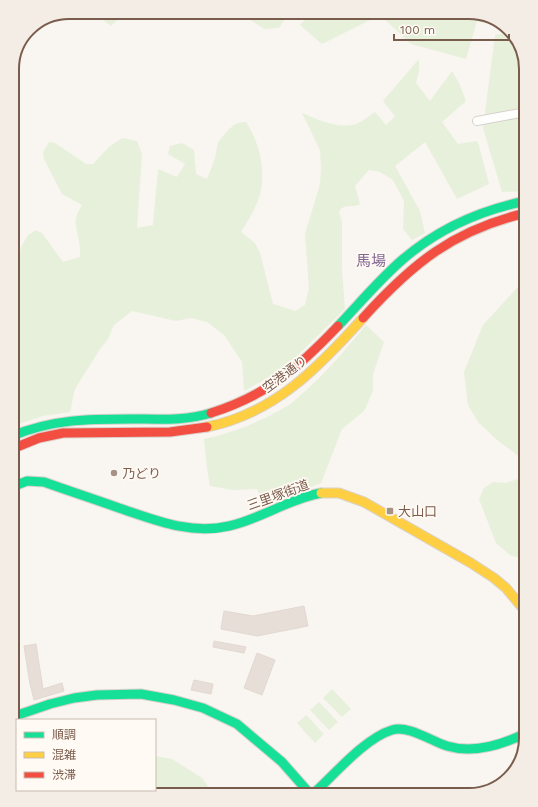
<svg xmlns="http://www.w3.org/2000/svg" width="538" height="807" font-family="'Work Sans','Noto Sans JP',sans-serif">
<style>
.green{fill:#e7f0db}
.lines{fill:none;stroke-linecap:round;stroke-linejoin:round}
.stream{stroke:#d0e8ea;stroke-width:2.5}
.building{fill:#e6ded7;stroke:#e2d8d2}
.street-casing{stroke:#d7d1cb;stroke-width:10}
.fast-casing{stroke:#d9d2cb;stroke-width:11}
.slow-casing{stroke:#d9d2cb;stroke-width:11}
.jam-casing{stroke:#d9d2cb;stroke-width:11}
.street{stroke:#fefefd;stroke-width:8}
.fast{stroke:#16e098;stroke-width:9}
.slow{stroke:#ffcf43;stroke-width:9}
.jam{stroke:#f24e42;stroke-width:9}
.poi-dot{fill:#a69286;stroke:#fffaf3;stroke-width:1.5}
.labels{text-anchor:middle;dominant-baseline:central;stroke-width:3.5;stroke-linejoin:round;paint-order:stroke}
.street-label{font-size:13px;fill:#7a5c4d;stroke:#fffaf3}
.poi-label{font-size:13px;fill:#7a5c4d;stroke:#fffaf3;text-anchor:start}
.quarter-label{font-size:15px;fill:#846695;stroke:#fffaf3}
.rim{fill:none;stroke:#7a5c4d;stroke-width:2}
</style>
<rect width="100%" height="100%" fill="#f9f5f0"/>
<g class="green">
<path d="M101 12H126L111 26 103 20Z"/>
<path d="M239 12H286L287 15 279 28 264 29Z"/>
<path d="M312 12H472L502 23 495 26 477 21 466 59 411 44 380 15 322 44 300 25Z"/>
<path d="M510 32 518 41 526 69V191L502 192 483 128 495 35Z"/>
<path d="M419 59V71L416 83 430 101 452 71 459 83 466 101 442 122 458 144 477 141 479 146 489 184 457 199 425 142 395 166 420 211 425 233 412 240 403 229 404 201 393 180 380 172 369 170 355 186 360 204C353 209 344 202 339 212L342 221V270L345 309 295 358 269 377 244 391 242 362 224 335 207 322 191 318 176 321 132 311 114 325 108 339 100 349 75 389 70 412 43 416 12 426V371L18 369V279L19 259 21 247 28 235 36 230 42 233 63 262 80 257C80 252 80 246 79 241 76 223 72 222 82 205L62 194 44 159 43 152 49 142 55 143 86 164H93L109 147 122 138 137 141 142 154 137 228 153 225 158 169 177 177 185 164 168 154 170 146 182 143 194 150 196 174 207 179 215 158 218 142 229 129 237 123 246 122C259 142 265 166 261 190 258 205 249 219 241 232L255 243 260 253 273 304 295 311 305 305 309 288 305 234 320 184 321 168 320 150 302 113C319 120 337 129 356 124 362 122 369 116 375 112L386 125 395 116 383 101Z"/>
<path d="M526 278V462L496 439 478 422 468 405 464 372 483 325Z"/>
<path d="M366 325 384 342 373 374V391L364 411 342 429 321 483 264 506 257 489 233 490 210 486 207 468 204 439C232 433 263 421 287 406 293 403 298 397 303 393 327 372 346 349 366 325Z"/>
<path d="M526 467V560L510 555 496 543 479 499 484 488 493 482 506 483 521 478Z"/>
<path d="M332 689 351 709 342 717 323 698Z"/>
<path d="M319 702 338 722 329 730 310 710Z"/>
<path d="M306 715 324 734 315 743 297 723Z"/>
<path d="M155 756 172 759 202 778 214 795H66L49 790H155Z"/>
</g>
<g class="lines">
<path class="stream" d="M12 106 15 99"/>
</g>
<g class="building">
<path d="M304 606 308 626 257 636 221 629 224 611 253 616Z"/>
<path d="M214 641 246 647 244 653 213 647Z"/>
<path d="M36 644 43 689 62 683 64 691 34 700 30 684 24 646Z"/>
<path d="M257 653 275 660 262 695 244 688Z"/>
<path d="M194 680 213 684 211 694 191 690Z"/>
</g>
<g class="lines">
<g class="street-casing">
<path id="street" d="M477 121 526 112"/>
</g>
<g class="fast-casing">
<g id="fast">
<path d="M338 326C359 304 379 280 402 260 438 229 481 210 526 201"/>
<path d="M12 436C53 419 89 419 132 419 159 419 185 421 211 413"/>
<path d="M12 487 27 481 44 482C69 491 94 499 119 508 155 520 190 535 229 526 261 519 288 499 321 493"/>
<path d="M12 717 50 704 74 698 97 695 141 694 174 700 203 708 237 724 282 762 311 795"/>
<path d="M312 795C333 776 365 738 392 730 408 725 431 741 447 746 474 754 502 745 526 733"/>
</g>
</g>
<g class="slow-casing">
<g id="slow">
<path d="M207 427C275 413 318 368 363 318"/>
<path d="M321 493H339L364 502 471 563 494 578 506 588 526 612"/>
</g>
</g>
<g class="jam-casing">
<g id="jam">
<path d="M363 318C412 264 453 230 526 213"/>
<path d="M211 413C268 395 298 368 338 326"/>
<path d="M12 449 39 438 63 433 170 432 207 427"/>
</g>
</g>
<use href="#street" class="street"/>
<use href="#fast" class="fast"/>
<use href="#slow" class="slow"/>
<use href="#jam" class="jam"/>
</g>
<g class="poi-dot">
<circle cx="114" cy="473" r="4"/>
<rect x="386" y="507" width="8" height="8" rx="2"/>
</g>
<g class="labels">
<g class="street-label">
<text transform="translate(285 374) rotate(-37)">空港通り</text>
<text transform="translate(278 495) rotate(-20)">三里塚街道</text>
</g>
<g class="poi-label">
<text x="122" y="473">乃どり</text>
<text x="398" y="511">大山口</text>
</g>
<g class="quarter-label">
<text x="371" y="261">馬場</text>
</g>
</g>
<path d="M0 0H538V807H0ZM69 19H469A50 50 0 0 1 519 69V738A50 50 0 0 1 469 788H69A50 50 0 0 1 19 738V69A50 50 0 0 1 69 19Z" fill="#f4ede6" fill-rule="evenodd"/>
<path class="rim" d="M69 19H469A50 50 0 0 1 519 69V738A50 50 0 0 1 469 788H69A50 50 0 0 1 19 738V69A50 50 0 0 1 69 19Z"/>
<rect x="16" y="719" width="140" height="72" fill="#fffaf3" stroke="#cabbb1"/>
<rect x="24" y="732" width="20" height="6" fill="#16e098" stroke="#cabbb1"/>
<text x="52" y="739" font-size="12" fill="#7a5c4d">順調</text>
<rect x="24" y="752" width="20" height="6" fill="#ffcf43" stroke="#cabbb1"/>
<text x="52" y="759" font-size="12" fill="#7a5c4d">混雑</text>
<rect x="24" y="772" width="20" height="6" fill="#f24e42" stroke="#cabbb1"/>
<text x="52" y="779" font-size="12" fill="#7a5c4d">渋滞</text>
<path d="M394 34v6h115v-6" fill="none" stroke="#7a5c4d" stroke-width="2"/>
<text x="400" y="34" font-size="12" fill="#7a5c4d" stroke="#fffaf3" stroke-width="3" paint-order="stroke">100 m</text>
</svg>
